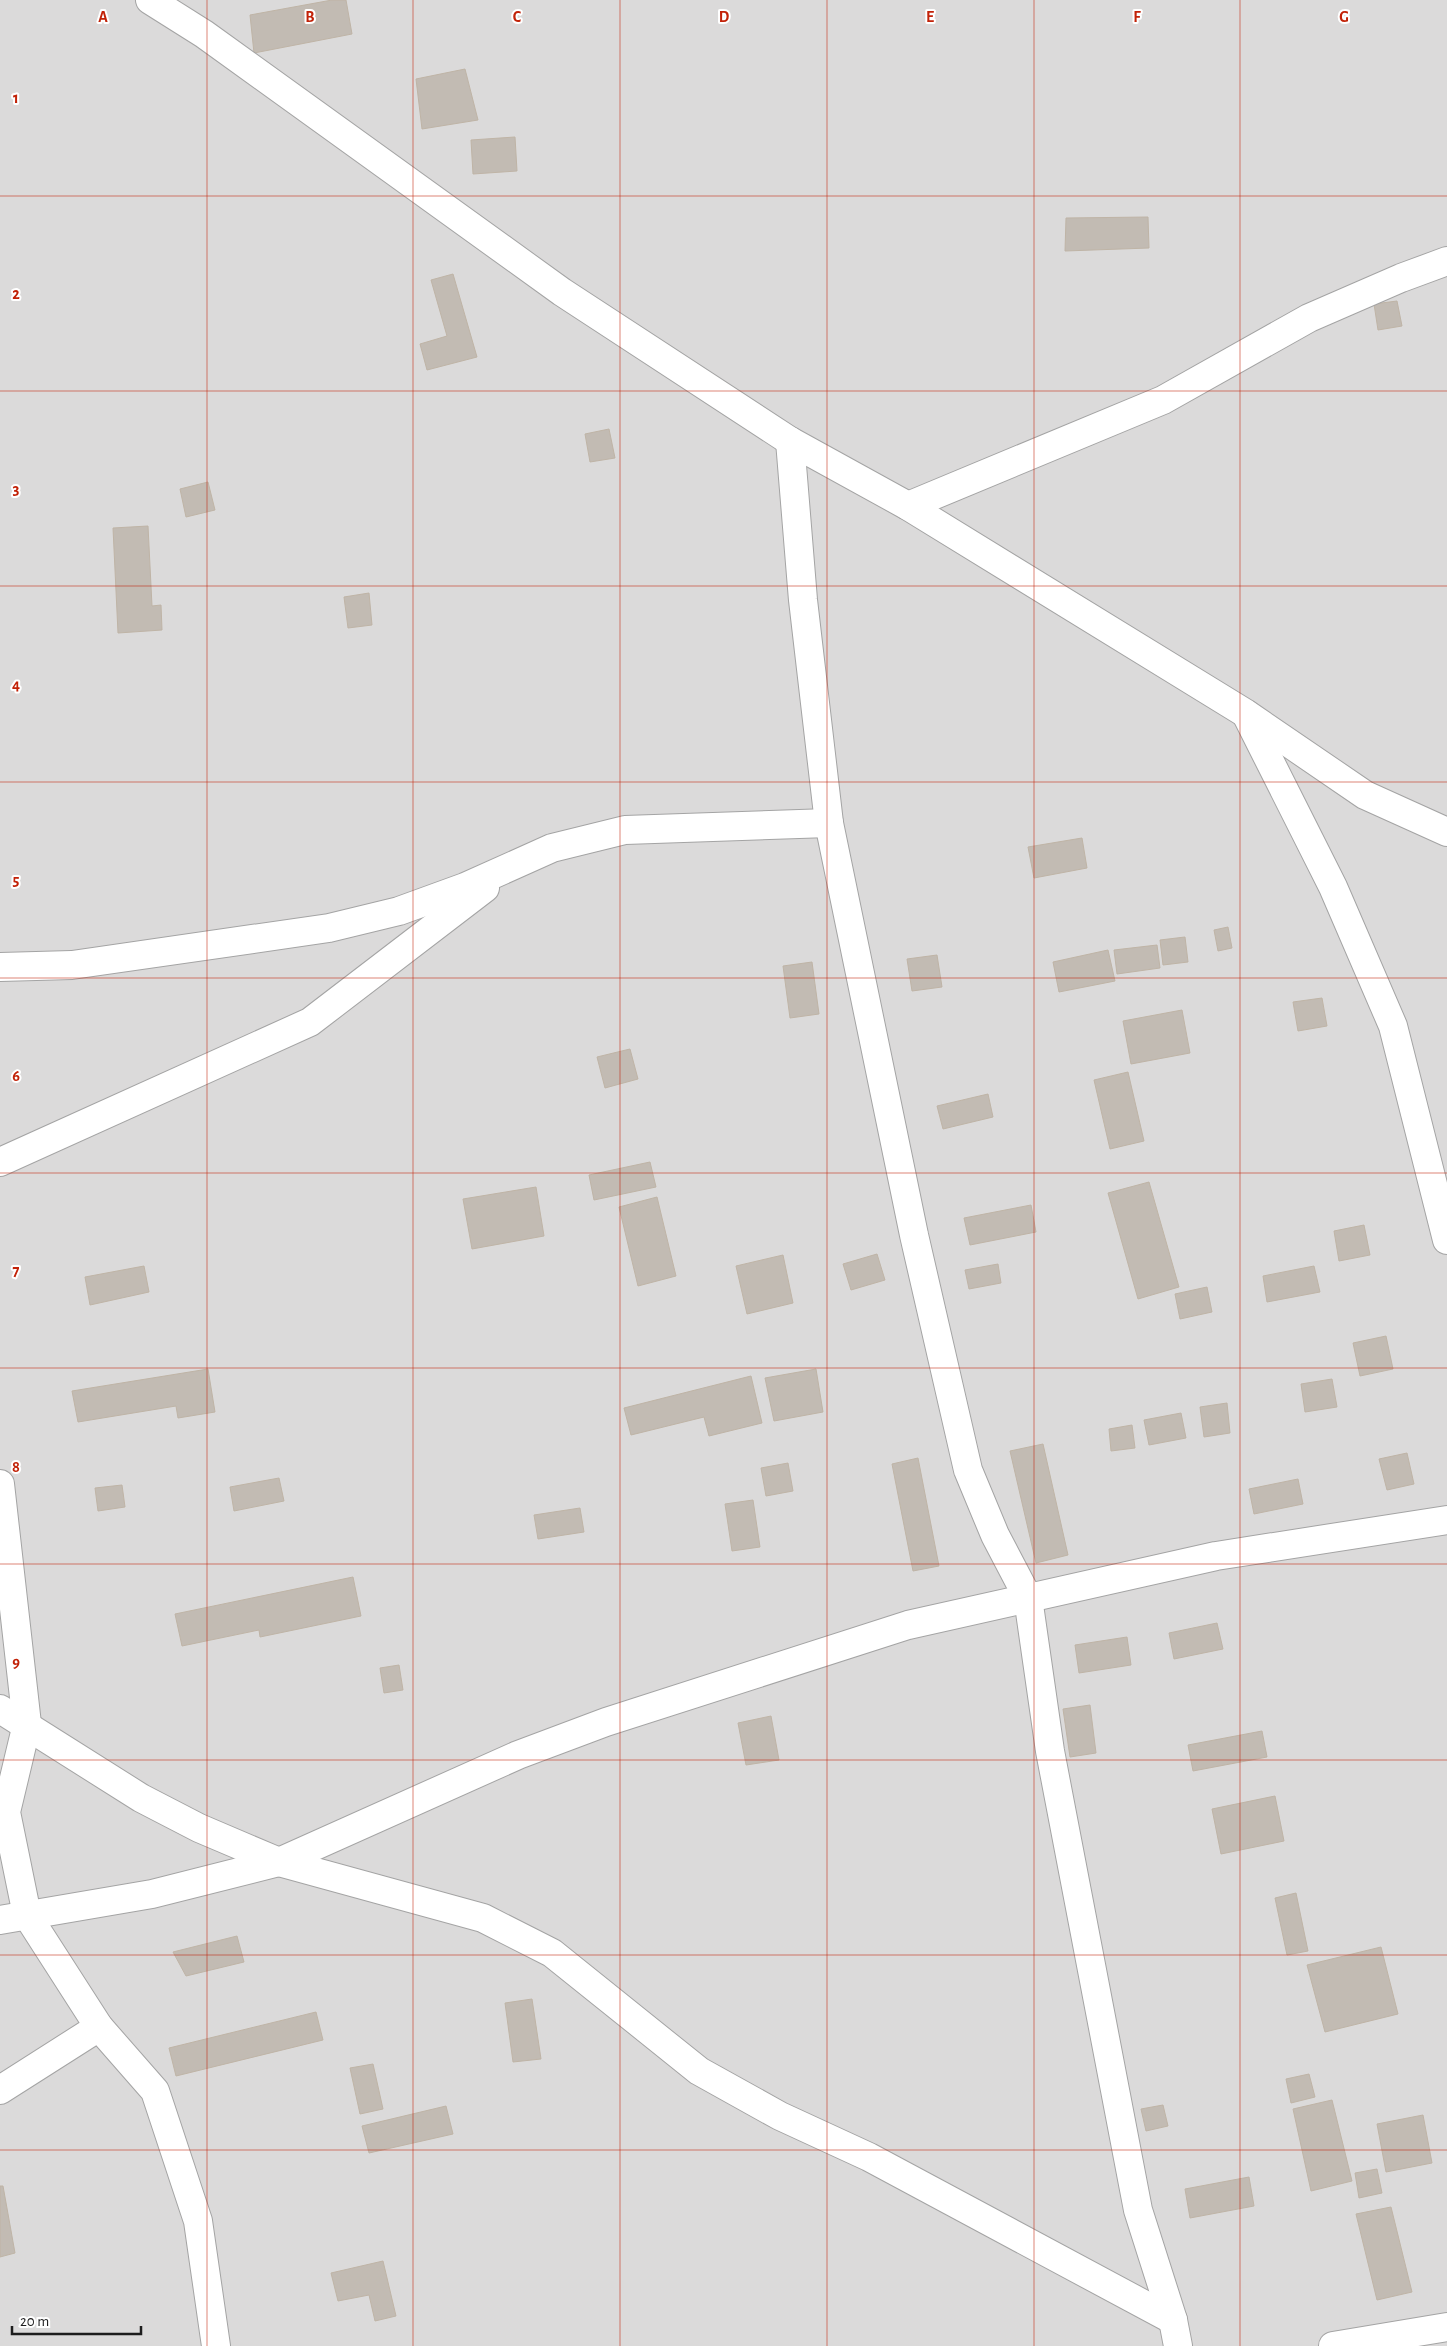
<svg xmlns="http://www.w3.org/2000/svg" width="1447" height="2346" font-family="'Alegreya Sans',sans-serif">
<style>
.residential{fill:#dbdada}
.building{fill:#c2bbb3;stroke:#bfb4a6}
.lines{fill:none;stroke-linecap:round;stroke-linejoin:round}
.minor-casing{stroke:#a4a4a4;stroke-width:30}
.minor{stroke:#fff;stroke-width:28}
.grid{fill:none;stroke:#c22208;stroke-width:1;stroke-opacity:0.55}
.grid-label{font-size:16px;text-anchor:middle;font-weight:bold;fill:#c22208;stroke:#fff;stroke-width:4;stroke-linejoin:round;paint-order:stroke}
</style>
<rect width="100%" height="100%" fill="#eeece3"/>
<rect class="residential" x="0" y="0" width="1447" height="2346"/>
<g class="building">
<path d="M332 0H346L352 34 254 53 250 15Z"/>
<path d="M465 69 478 120 422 129 416 79Z"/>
<path d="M515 137 517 171 473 174 471 140Z"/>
<path d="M1148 217 1149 248 1065 251 1066 218Z"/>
<path d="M453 274 477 357 427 370 420 344 447 336 431 280Z"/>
<path d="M1397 301 1402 326 1378 330 1374 304Z"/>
<path d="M609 429 615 458 590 462 585 434Z"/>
<path d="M208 482 215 510 186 517 180 489Z"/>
<path d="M148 526 152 606 161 605 162 630 118 633 113 528Z"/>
<path d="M369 593 372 625 348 628 344 597Z"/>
<path d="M1082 838 1087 868 1034 878 1028 847Z"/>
<path d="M1228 927 1232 948 1218 951 1214 930Z"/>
<path d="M1185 937 1188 962 1163 965 1160 940Z"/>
<path d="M1157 945 1160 968 1117 974 1114 950Z"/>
<path d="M1108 950 1115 981 1059 992 1053 962Z"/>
<path d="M937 955 942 987 912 991 907 959Z"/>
<path d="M812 962 819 1014 790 1018 783 966Z"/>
<path d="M1322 998 1327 1026 1298 1031 1293 1002Z"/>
<path d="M1182 1010 1190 1053 1131 1064 1123 1021Z"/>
<path d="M630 1049 638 1079 605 1088 597 1057Z"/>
<path d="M1128 1072 1144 1141 1110 1149 1094 1080Z"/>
<path d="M988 1094 993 1117 943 1129 937 1106Z"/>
<path d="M650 1162 656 1187 594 1200 589 1175Z"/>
<path d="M1149 1182 1179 1287 1138 1299 1108 1193Z"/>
<path d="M536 1187 544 1236 472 1249 463 1199Z"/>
<path d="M657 1197 676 1276 638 1286 619 1207Z"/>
<path d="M1031 1205 1036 1232 970 1245 964 1218Z"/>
<path d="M1364 1225 1370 1255 1339 1261 1334 1231Z"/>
<path d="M877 1254 885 1280 851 1290 843 1264Z"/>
<path d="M783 1255 793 1303 747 1314 736 1266Z"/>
<path d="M998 1264 1001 1283 969 1289 965 1270Z"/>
<path d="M144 1266 149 1292 90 1305 85 1277Z"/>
<path d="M1314 1266 1320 1292 1267 1302 1263 1276Z"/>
<path d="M1207 1287 1212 1312 1180 1319 1175 1294Z"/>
<path d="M1386 1336 1393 1369 1360 1376 1353 1343Z"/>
<path d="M208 1369 215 1412 178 1418 176 1406 78 1422 72 1391Z"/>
<path d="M816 1369 823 1412 774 1421 765 1378Z"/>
<path d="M751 1376 762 1423 709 1436 704 1417 631 1435 624 1408Z"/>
<path d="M1332 1379 1337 1407 1305 1412 1301 1384Z"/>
<path d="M1227 1403 1230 1433 1204 1437 1200 1407Z"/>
<path d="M1181 1413 1186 1438 1149 1445 1144 1420Z"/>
<path d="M1132 1425 1135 1448 1111 1451 1109 1429Z"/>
<path d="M1043 1444 1068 1555 1036 1563 1010 1451Z"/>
<path d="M1407 1453 1414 1484 1387 1490 1379 1459Z"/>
<path d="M918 1458 939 1566 913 1571 892 1464Z"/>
<path d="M788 1463 793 1491 766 1496 761 1468Z"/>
<path d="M279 1478 284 1501 234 1511 230 1487Z"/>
<path d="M1298 1479 1303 1504 1254 1514 1249 1489Z"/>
<path d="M122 1485 125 1507 98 1511 95 1488Z"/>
<path d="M753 1500 760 1547 732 1551 725 1504Z"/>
<path d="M580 1508 584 1532 538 1539 534 1515Z"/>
<path d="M353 1577 361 1616 260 1637 259 1630 182 1646 175 1614Z"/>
<path d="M1217 1623 1223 1649 1174 1659 1169 1633Z"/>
<path d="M1127 1637 1131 1665 1079 1673 1075 1645Z"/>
<path d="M399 1665 403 1690 384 1693 380 1668Z"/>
<path d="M1090 1705 1096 1753 1070 1757 1063 1709Z"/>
<path d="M771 1716 779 1760 746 1765 738 1723Z"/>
<path d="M1262 1731 1267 1757 1193 1771 1188 1745Z"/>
<path d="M1275 1796 1284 1841 1221 1854 1212 1809Z"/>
<path d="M1296 1893 1308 1951 1287 1955 1275 1898Z"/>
<path d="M237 1936 244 1962 186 1976 173 1952Z"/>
<path d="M1381 1947 1398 2014 1325 2032 1307 1965Z"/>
<path d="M532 1999 541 2059 513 2062 505 2003Z"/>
<path d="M316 2012 323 2040 176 2076 169 2048Z"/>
<path d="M373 2064 383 2109 360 2114 350 2068Z"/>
<path d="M1309 2074 1315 2097 1291 2103 1286 2079Z"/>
<path d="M1332 2100 1352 2181 1311 2191 1293 2109Z"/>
<path d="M1163 2105 1168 2126 1146 2131 1141 2109Z"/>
<path d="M446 2106 453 2134 369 2153 362 2126Z"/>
<path d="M1423 2115 1432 2163 1386 2172 1377 2124Z"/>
<path d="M1377 2169 1382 2193 1359 2198 1355 2173Z"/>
<path d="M1249 2177 1254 2206 1190 2218 1185 2189Z"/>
<path d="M0 2186H3L15 2253 0 2257Z"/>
<path d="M1391 2207 1412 2292 1377 2300 1356 2214Z"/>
<path d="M383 2261 396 2316 375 2321 369 2295 338 2301 331 2273Z"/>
</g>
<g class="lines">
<g class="minor-casing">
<g id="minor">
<path d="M150 0 204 34 562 292 790 441 908 506 1245 713 1365 795 1447 832"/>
<path d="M790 441 803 600 829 823 914 1235 968 1470 995 1535 1028 1598 1050 1751 1138 2210 1173 2320 1178 2346"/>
<path d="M908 506 1163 400 1309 318 1401 278 1447 261"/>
<path d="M1246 714 1333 887 1393 1026 1447 1240"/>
<path d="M0 967 72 965 329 928 399 911 465 887 552 848 625 830 829 823"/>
<path d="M0 1162 310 1022 485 888"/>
<path d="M0 1484 27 1724 6 1812 27 1915 99 2027 155 2091 198 2221 216 2346"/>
<path d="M0 1709 141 1798 199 1828 279 1862 483 1918 552 1953 699 2071 780 2116 869 2157 1173 2320"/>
<path d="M0 1920 152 1894 279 1862 518 1755 606 1722 908 1625 1216 1556 1447 1520"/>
<path d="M0 2090 99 2027"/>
<path d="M1333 2346 1447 2327"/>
</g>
</g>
<use href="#minor" class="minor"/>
</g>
<path class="grid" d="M207 0V2346M413 0V2346M620 0V2346M827 0V2346M1034 0V2346M1240 0V2346M0 196H1447M0 391H1447M0 586H1447M0 782H1447M0 978H1447M0 1173H1447M0 1368H1447M0 1564H1447M0 1760H1447M0 1955H1447M0 2150H1447"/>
<g class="grid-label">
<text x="103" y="22">A</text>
<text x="310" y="22">B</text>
<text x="517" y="22">C</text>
<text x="724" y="22">D</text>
<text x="930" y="22">E</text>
<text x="1137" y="22">F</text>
<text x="1344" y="22">G</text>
<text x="16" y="103">1</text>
<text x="16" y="299">2</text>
<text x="16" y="494">3</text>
<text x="16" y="690">4</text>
<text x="16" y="885">5</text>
<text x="16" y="1081">6</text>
<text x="16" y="1276">7</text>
<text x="16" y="1472">8</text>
<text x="16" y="1667">9</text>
</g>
<path d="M12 2326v8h129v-8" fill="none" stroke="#1d1d1d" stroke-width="2.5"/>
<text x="20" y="2326" font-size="15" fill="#1d1d1d" stroke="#ffffff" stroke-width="4" paint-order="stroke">20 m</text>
</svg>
